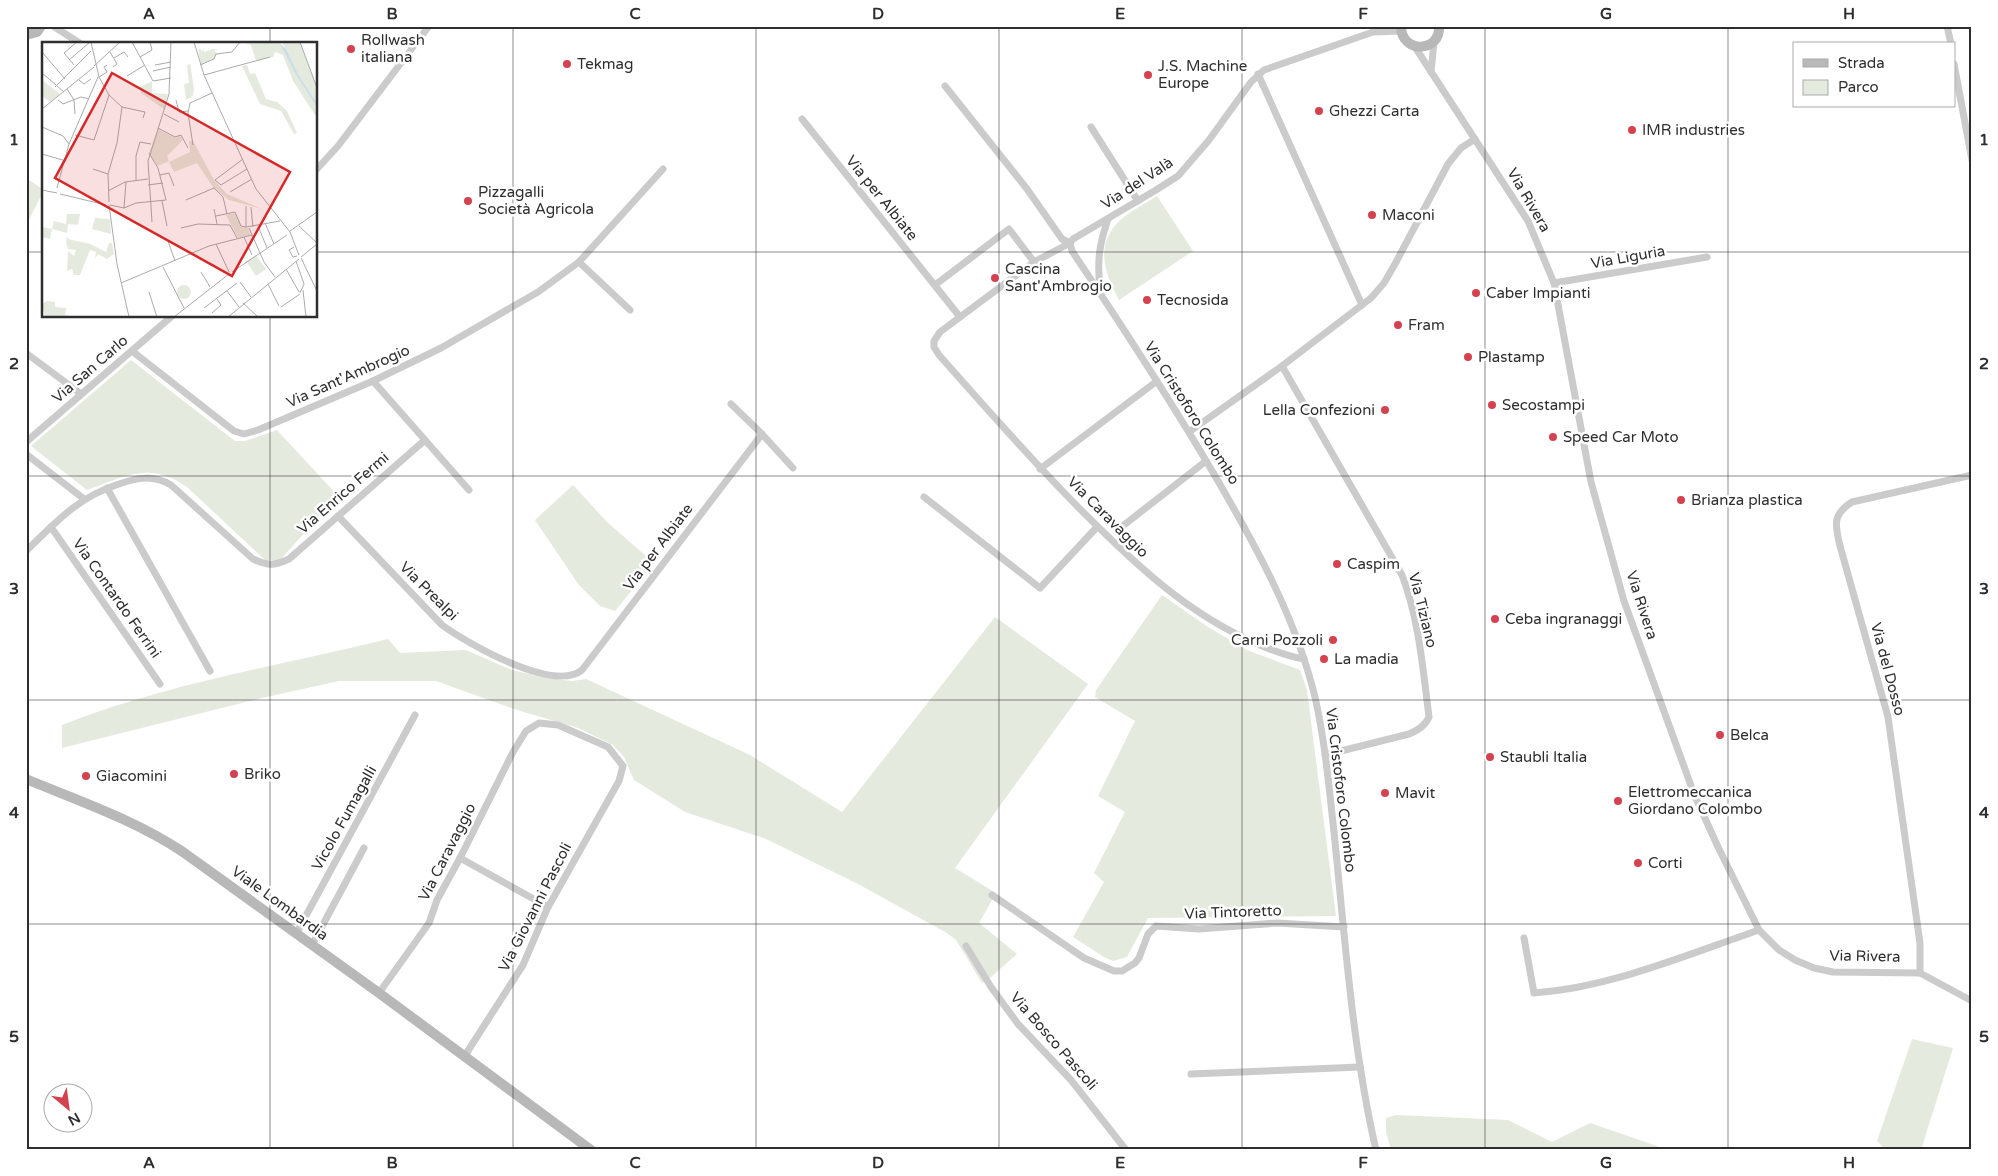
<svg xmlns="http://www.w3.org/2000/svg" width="1998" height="1176" font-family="'Varela Round',sans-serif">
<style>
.green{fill:#e5eade}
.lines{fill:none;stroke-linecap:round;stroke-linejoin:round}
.street{stroke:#cbcbcb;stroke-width:7}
.secondary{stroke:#b8b8b8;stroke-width:10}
.grid{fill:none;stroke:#2e2e2e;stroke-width:1;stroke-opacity:0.55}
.poi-dot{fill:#d44250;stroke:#fff;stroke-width:2}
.labels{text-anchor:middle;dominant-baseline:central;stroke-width:5;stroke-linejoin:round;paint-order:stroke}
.poi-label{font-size:15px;fill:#2e2e2e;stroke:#fff;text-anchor:start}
.street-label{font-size:15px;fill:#2e2e2e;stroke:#fff}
.inset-road{fill:none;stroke:#ababab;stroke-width:1}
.view{fill:#d62828;fill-opacity:0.15;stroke:#d62828;stroke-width:2.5}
.inset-edge{fill:none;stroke:#2e2e2e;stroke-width:2.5}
.neatline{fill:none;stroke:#2e2e2e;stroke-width:2}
.grid-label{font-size:16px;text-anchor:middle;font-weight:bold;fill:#2e2e2e}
</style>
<rect width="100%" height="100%" fill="#fff"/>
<g class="green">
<path d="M26 178 44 190 26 226Z"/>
<path d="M1157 196 1193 251 1119 300C1103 271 1094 241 1124 217 1134 209 1147 203 1157 196Z"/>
<path d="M131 360 235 441H245L277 430 338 496 280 560H265L187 487C149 461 126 476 87 490L31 446Z"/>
<path d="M573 485 607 522 654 563 615 611 600 606 579 585 535 520Z"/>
<path d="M1162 595 1208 627 1247 650 1300 670 1307 690 1336 916 1148 918 1127 957 1113 961 1104 957 1073 937 1104 882 1094 873 1125 812 1098 796 1135 721 1095 697 1096 690Z"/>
<path d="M995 617 1088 684 955 868 996 893 979 923 1017 954 990 978 982 983 956 940 947 933 858 884 766 839 685 812 634 780 624 757 613 745 578 728 517 710 436 681H339L262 698 62 748V725C167 683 279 666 388 639L400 653 466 650 512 670 546 678 572 681 586 679 750 755 842 812Z"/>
<path d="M1912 1039 1953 1048 1921 1150H1886L1877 1141Z"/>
<path d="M1396 1115 1508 1120 1552 1142 1590 1123 1657 1146 1660 1150H1391L1386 1132V1118Z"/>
</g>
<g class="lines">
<g class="street">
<path d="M53 26 81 44"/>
<path d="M1947 26 1951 44"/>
<path d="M1415 47 1528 221 1554 283 1591 482 1624 601 1694 794 1718 847 1759 930 1779 950 1795 960 1814 968 1833 972 1920 973 1972 1001"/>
<path d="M1954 64 1972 160"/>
<path d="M1431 72 1434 42"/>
<path d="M1258 74 1362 305"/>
<path d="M945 86 1027 189 1062 239 1070 243"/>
<path d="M802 119 960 317"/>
<path d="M1091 127 1138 201"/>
<path d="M316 170 338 146 429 26"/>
<path d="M1070 243 1072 251C1122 326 1172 402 1218 481 1258 550 1296 619 1315 697 1325 741 1329 787 1334 832 1345 938 1352 1046 1376 1150"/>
<path d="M579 262 630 310"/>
<path d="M1554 283 1707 257"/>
<path d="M935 285 1009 229 1034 262"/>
<path d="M1100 288C1097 261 1099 245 1108 219"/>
<path d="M132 351 234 431 244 434 258 430 373 381 441 348 538 292 579 262 663 169"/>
<path d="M26 353 81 394"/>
<path d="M1282 366 1402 575C1419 619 1423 670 1429 717 1425 726 1418 730 1409 734L1325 755"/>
<path d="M373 381 469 490"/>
<path d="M731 404 762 434 793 468"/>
<path d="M1189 432 1282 366 1371 298 1384 283 1395 264 1448 164 1461 148 1475 139"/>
<path d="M26 442 172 316"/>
<path d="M26 454 84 499"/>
<path d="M1040 469 1157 381"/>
<path d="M107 488 210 671"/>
<path d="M924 497 1040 588 1097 527"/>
<path d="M338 516 442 625C468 644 554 693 582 670L762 434"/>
<path d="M1124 525 1206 461"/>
<path d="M51 527 160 684"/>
<path d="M26 551C56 522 78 497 119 484 139 477 153 475 171 485L253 559C268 566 274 566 289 559L425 440"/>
<path d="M1304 659C1289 657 1274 651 1260 645 1190 616 1136 565 1083 512 1033 462 986 408 939 355L934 347V341L940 332 1034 262 1070 243 1073 239 1156 190 1178 176 1209 140 1251 82 1264 70 1373 32 1402 31"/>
<path d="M460 858 548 907"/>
<path d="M992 895 1084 958 1114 971H1122L1135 963 1139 958 1148 934 1156 926 1199 929 1277 923 1344 927"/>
<path d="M296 934 415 715"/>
<path d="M1524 938 1534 993C1612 987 1686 955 1759 930"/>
<path d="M312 945 364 848"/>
<path d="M966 946 991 987 1018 1024 1071 1080 1126 1150"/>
<path d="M1920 973V943L1888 717 1840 546C1835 525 1832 515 1852 502L1972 475"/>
<path d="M379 993 429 923 437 900 460 858 513 752 526 731 539 723 558 725 608 747 623 766 619 781 547 909 523 965 464 1057"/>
<path d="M1191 1074 1360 1067"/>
</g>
<g class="secondary">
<path d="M1401 26C1401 54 1441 53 1439 26"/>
<path d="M26 35 37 32 41 26"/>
<path d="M26 779C79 801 135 820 183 852L379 993 591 1150"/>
</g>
</g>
<path class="grid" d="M270 26V44M513 26V1150M756 26V1150M999 26V1150M1242 26V1150M1485 26V1150M1728 26V1150M26 252H44M316 252H1972M270 316V1150M26 476H1972M26 700H1972M26 924H1972"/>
<g class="poi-dot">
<circle cx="351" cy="49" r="5"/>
<circle cx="567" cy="64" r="5"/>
<circle cx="1148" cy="75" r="5"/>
<circle cx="1319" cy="111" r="5"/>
<circle cx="1632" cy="130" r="5"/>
<circle cx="468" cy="201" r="5"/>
<circle cx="1372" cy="215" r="5"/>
<circle cx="995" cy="278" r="5"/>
<circle cx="1476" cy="293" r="5"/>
<circle cx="1147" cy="300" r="5"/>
<circle cx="1398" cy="325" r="5"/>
<circle cx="1468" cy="357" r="5"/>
<circle cx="1492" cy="405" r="5"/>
<circle cx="1385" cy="410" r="5"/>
<circle cx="1553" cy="437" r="5"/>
<circle cx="1681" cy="500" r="5"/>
<circle cx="1337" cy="564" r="5"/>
<circle cx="1495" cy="619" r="5"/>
<circle cx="1333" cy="640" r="5"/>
<circle cx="1324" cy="659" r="5"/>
<circle cx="1720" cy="735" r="5"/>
<circle cx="1490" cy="757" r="5"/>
<circle cx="234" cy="774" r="5"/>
<circle cx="86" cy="776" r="5"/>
<circle cx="1385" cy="793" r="5"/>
<circle cx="1618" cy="801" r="5"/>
<circle cx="1638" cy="863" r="5"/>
</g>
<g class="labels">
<g class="poi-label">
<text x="361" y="40">Rollwash<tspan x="361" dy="17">italiana</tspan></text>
<text x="577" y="64">Tekmag</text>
<text x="1158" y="66">J.S. Machine<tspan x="1158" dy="17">Europe</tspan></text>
<text x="1329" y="111">Ghezzi Carta</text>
<text x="1642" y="130">IMR industries</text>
<text x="478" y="192">Pizzagalli<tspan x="478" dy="17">Società Agricola</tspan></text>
<text x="1382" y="215">Maconi</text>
<text x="1005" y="269">Cascina<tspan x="1005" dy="17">Sant'Ambrogio</tspan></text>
<text x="1486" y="293">Caber Impianti</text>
<text x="1157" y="300">Tecnosida</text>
<text x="1408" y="325">Fram</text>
<text x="1478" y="357">Plastamp</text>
<text x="1502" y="405">Secostampi</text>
<text x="1375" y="410" text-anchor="end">Lella Confezioni</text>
<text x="1563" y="437">Speed Car Moto</text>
<text x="1691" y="500">Brianza plastica</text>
<text x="1347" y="564">Caspim</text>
<text x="1505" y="619">Ceba ingranaggi</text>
<text x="1323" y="640" text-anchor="end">Carni Pozzoli</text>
<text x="1334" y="659">La madia</text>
<text x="1730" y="735">Belca</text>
<text x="1500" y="757">Staubli Italia</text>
<text x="244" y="774">Briko</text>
<text x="96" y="776">Giacomini</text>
<text x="1628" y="792">Elettromeccanica<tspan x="1628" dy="17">Giordano Colombo</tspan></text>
<text x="1395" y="793">Mavit</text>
<text x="1648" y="863">Corti</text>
</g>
<g class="street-label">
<text transform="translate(1137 183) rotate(-33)">Via del Valà</text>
<text transform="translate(882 198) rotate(51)">Via per Albiate</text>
<text transform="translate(1529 200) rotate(60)">Via Rivera</text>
<text transform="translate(1628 257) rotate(-10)">Via Liguria</text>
<text transform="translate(90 369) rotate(-41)">Via San Carlo</text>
<text transform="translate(348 376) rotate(-24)">Via Sant'Ambrogio</text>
<text transform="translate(1192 413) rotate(58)">Via Cristoforo Colombo</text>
<text transform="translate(343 493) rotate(-41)">Via Enrico Fermi</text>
<text transform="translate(1108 517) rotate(45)">Via Caravaggio</text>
<text transform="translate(658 547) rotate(-53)">Via per Albiate</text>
<text transform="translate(429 591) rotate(45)">Via Prealpi</text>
<text transform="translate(117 598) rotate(55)">Via Contardo Ferrini</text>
<text transform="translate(1642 605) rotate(72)">Via Rivera</text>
<text transform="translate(1423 610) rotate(76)">Via Tiziano</text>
<text transform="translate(1888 669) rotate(75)">Via del Dosso</text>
<text transform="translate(1341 790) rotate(83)">Via Cristoforo Colombo</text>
<text transform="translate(344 818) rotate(-61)">Vicolo Fumagalli</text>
<text transform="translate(447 852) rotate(-63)">Via Caravaggio</text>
<text transform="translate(280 903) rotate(36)">Viale Lombardia</text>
<text transform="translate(535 907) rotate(-63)">Via Giovanni Pascoli</text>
<text transform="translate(1233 912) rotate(-2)">Via Tintoretto</text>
<text transform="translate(1865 956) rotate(1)">Via Rivera</text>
<text transform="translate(1054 1041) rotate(49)">Via Bosco Pascoli</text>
</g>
</g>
<g transform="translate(42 42)">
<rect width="275" height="275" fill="#fff"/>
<path d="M237 0 274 62 275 76 251 39 241 13 233 10 231 15 214 19 209 3 204 1ZM240 0H258L275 46V61L256 32ZM161 5 162 10 171 7H177L172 8 175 12 172 17 159 23 156 6 161 9ZM148 21 152 47 151 54 144 58 142 42 147 41 145 24ZM205 23 208 32 213 31 224 57 235 60 245 69 255 91 252 92 239 69 218 62 200 24ZM0 38 18 52 8 60 0 54ZM110 39V51L126 52 122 67 99 51 98 45ZM116 87 133 96 138 94 141 98 125 114 127 119 116 124 107 111ZM147 99H151L172 138 185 152 220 167 187 158 171 145 155 121 132 130 127 120 148 110ZM193 171 200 185 206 186 209 193 196 196 184 173ZM25 172H38L36 183 26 182 25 191 10 187 8 197 0 195V185L10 187 12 179 24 182ZM53 176 68 177 69 192 50 187ZM25 194 26 197 48 202 64 210 67 201H70L72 212 65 217 56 212 53 217 54 210 48 208 38 233H32L30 227 25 229 26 209 32 214 34 208 26 207 24 200ZM214 213 224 227 214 234 204 219ZM135 250a7 7 0 1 1 14 0a7 7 0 1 1-14 0ZM5 259 13 260V265L24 266 23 273 30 275H3L0 262Z" fill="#e5eade"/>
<path d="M237 0 244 7 256 32 275 61V65L253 31Z" fill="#ccdee8"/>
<path class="inset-road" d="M49 0 57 35 67 53 80 65 75 101 66 132 67 160M90 0 111 39 129 36M152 0 162 33 214 147 248 190 257 213M258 0 275 46M0 10 23 37M68 10 75 22 71 25M98 15 110 8 108 0M72 16 82 10 86 15M27 18 48 0M32 23 22 11 35 0M113 23 129 20M158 23 172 17 174 12 190 10 198 0M52 24 78 0M111 29 129 25M0 31 22 50M162 33 228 15M85 34 103 23M57 35 65 30 62 25 65 23M37 38 42 42 49 37M13 45 49 9M25 47 32 58 33 72M16 58 21 62 39 55 47 57M134 58 137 70 146 69M80 65 103 70 101 76M0 67 52 25M122 72 137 80M0 85 21 94 27 102 15 146M116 86 133 95 139 93 146 106M33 93 52 98 67 53M27 102 56 35M151 103 146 71 148 61 170 51M0 112 24 119M201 117 173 138 179 143 205 127M51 127 66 132M118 133 127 131 132 144M94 138V114L98 100 109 102M106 143 121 141M0 148 15 151M66 149 83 140 106 137M188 150 210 137M18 152 64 163M144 158 172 146 181 155 185 172M120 159 125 184M67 163 75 222 87 275M68 163 82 166 94 161 124 158 116 126 107 111M204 164V185M209 165 211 185M82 166 84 140M172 167 175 182M174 174 193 170 199 184 204 185 238 179M110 180 106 119 127 52 129 0M223 181 232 202M216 184 225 206M257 184 275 201M139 186 156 182 188 183 195 196M207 186 222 220 233 235M248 189 275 170M202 195 210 213M126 199 133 219M174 202 187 230M252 205 247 208 251 215 255 214M259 215 275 202M259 216 275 249M254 219 262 242 258 251M121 225 142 266M244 227 257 250M159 230 168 245M190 230 245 193M198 240 209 255M79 241 167 204 210 193M226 242 237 264M261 248 264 275M185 249 197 265M107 250 115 275M201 261 216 275M239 265 258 252M162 266 195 241M170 271 179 263 175 257M132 275 187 232M186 275 257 217"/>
<path class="view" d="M70 31 248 130 190 234 13 136Z"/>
<rect width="275" height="275" class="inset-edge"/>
</g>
<rect width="1998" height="1176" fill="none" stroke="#ffffff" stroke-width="55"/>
<rect x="1793" y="42" width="162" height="65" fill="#ffffff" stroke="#ababab"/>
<rect x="1803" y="59" width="25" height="8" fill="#b8b8b8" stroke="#ababab"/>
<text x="1838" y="68" font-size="15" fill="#2e2e2e">Strada</text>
<rect x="1803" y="80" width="25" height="15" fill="#e5eade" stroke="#ababab"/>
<text x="1838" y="92" font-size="15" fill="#2e2e2e">Parco</text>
<g transform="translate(68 1108) rotate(151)"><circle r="24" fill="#ffffff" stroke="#ababab"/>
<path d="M0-4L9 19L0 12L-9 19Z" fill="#d44250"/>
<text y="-8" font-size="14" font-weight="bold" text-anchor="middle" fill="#2e2e2e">N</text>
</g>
<rect x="28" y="28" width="1942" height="1120" class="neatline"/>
<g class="grid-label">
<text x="149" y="19">A</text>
<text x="392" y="19">B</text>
<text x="635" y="19">C</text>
<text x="878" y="19">D</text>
<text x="1120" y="19">E</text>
<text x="1363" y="19">F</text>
<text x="1606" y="19">G</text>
<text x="1849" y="19">H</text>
<text x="14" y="145">1</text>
<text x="1984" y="145">1</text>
<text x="14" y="369">2</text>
<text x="1984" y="369">2</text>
<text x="14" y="594">3</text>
<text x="1984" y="594">3</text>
<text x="14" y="818">4</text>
<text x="1984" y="818">4</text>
<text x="14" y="1042">5</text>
<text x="1984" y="1042">5</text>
<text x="149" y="1168">A</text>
<text x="392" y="1168">B</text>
<text x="635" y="1168">C</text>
<text x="878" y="1168">D</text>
<text x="1120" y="1168">E</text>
<text x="1363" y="1168">F</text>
<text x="1606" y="1168">G</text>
<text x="1849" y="1168">H</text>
</g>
</svg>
